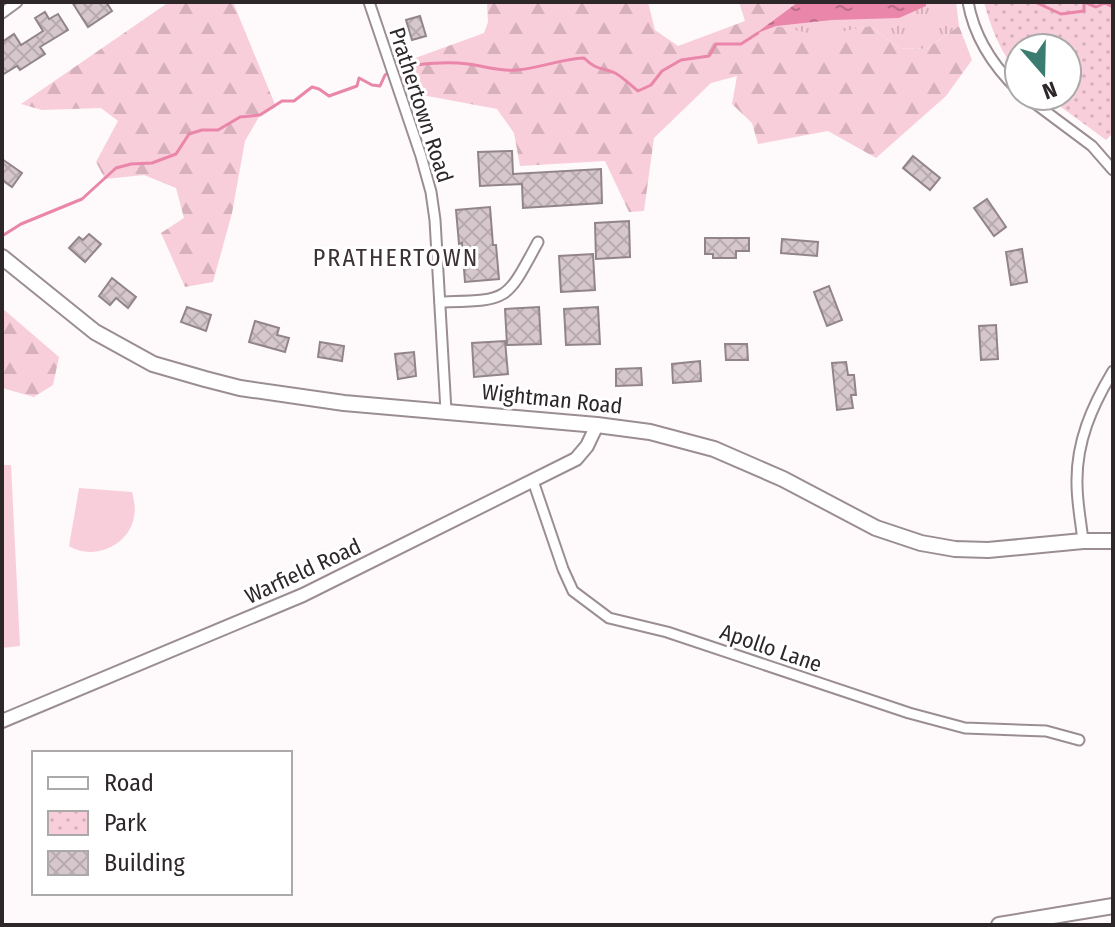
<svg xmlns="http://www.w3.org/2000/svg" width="1115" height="927" font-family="'Fira Sans Condensed',sans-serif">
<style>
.grass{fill:url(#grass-tufts)}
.forest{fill:url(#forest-firs)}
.park{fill:url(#park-dots)}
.pitch{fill:#f9cedb}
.water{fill:url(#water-ripples)}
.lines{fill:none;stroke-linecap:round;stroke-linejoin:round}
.stream{stroke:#e986a9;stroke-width:3}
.building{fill:url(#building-cross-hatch);stroke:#928589;stroke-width:2}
.minor-casing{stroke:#9b8e91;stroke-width:13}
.tertiary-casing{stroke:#9b8e91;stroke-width:16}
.secondary-casing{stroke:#9b8e91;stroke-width:18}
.minor{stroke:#fff;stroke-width:9}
.tertiary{stroke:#fff;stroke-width:12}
.secondary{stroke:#fff;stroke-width:14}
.labels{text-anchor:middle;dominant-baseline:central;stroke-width:6;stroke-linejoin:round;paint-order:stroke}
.street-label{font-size:22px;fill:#2d2729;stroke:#fff}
.neighbourhood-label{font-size:24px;letter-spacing:2px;fill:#3c3134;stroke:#fff}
</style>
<defs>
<pattern id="grass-tufts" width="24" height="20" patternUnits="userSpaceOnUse" patternTransform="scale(2)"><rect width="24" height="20" fill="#f9cedb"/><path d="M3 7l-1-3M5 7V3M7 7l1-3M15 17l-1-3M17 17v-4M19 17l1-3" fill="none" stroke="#d6b1bc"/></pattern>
<pattern id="forest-firs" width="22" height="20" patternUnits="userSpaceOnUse" patternTransform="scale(2)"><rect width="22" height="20" fill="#f9cedb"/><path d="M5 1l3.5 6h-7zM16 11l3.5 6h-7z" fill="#d6b1bc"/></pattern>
<pattern id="park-dots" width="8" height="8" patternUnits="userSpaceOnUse" patternTransform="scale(2)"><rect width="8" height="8" fill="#f9cedb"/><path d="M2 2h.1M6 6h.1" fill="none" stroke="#d6b1bc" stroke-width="1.8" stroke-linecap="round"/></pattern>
<pattern id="water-ripples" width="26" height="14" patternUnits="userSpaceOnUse" patternTransform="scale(2)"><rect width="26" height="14" fill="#e986a9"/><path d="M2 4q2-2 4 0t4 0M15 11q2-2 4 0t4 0" fill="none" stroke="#bd6e8a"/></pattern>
<pattern id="building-cross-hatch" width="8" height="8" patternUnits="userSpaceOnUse" patternTransform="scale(2)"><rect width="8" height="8" fill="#d5c7cb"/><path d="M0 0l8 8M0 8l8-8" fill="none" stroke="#b7abae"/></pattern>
</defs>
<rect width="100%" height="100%" fill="#fefafb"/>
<path class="grass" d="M798 2H956L959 26 926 49 899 48 870 26 822 37 776 26Z"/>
<g class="forest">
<path d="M169 2H233L276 107 260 115 245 141 232 213 213 282 185 287 161 233 184 218 176 188 144 175 105 179 96 162 118 121 101 108 42 110 21 104Z"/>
<path d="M487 2H648L655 30 678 46 745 21 739 2H798L771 22 776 26 822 36 870 26 899 48 926 49 959 26 972 60 946 96 876 158 828 131 758 144 752 123 732 104 737 76 711 83 654 138 644 211 629 212 605 161 520 166 514 133 497 109 406 92 396 65 484 33 488 22Z"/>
<path d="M2 308 59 357 53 385 34 397 2 388Z"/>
</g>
<path class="park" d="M984 2H1113V133L1106 140 1046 96H1067V48H1019V73C1000 53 991 28 984 2Z"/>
<g class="pitch">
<path d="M2 465H11L20 646 2 648Z"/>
<path d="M79 488 132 492C134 500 136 508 134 517 129 546 93 561 69 546Z"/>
</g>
<path class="water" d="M798 2H926V6L899 18 832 20 776 26 755 34Z"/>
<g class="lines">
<g class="stream">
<path d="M1035 2 1061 14 1084 11V2L1096 7 1105 3 1113 7"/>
<path d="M400 67C422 64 445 61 468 64 484 66 500 72 517 70 540 68 561 59 584 58 597 71 602 67 615 73 623 77 631 86 638 91L651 85 662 71 681 60 709 56 716 44H741L758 33"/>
<path d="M2 236 21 224 82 199 116 168 131 164 152 163 176 154 189 134 202 130H218L240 117 260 115 282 101H294L312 87 319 89 329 96 357 86 359 78 372 85 380 86 385 75 388 73"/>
</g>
</g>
<g class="building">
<path d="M72 2H106L112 11 88 27Z"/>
<path d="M45 12 49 19 58 14 68 30 40 47 45 54 20 70 17 66 2 75V42L14 34 21 45 43 31 35 18Z"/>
<path d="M420 16 426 36 412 40 406 20Z"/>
<path d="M512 151 513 174 601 169 602 203 523 208 522 184 480 186 478 152Z"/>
<path d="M913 156 940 178 930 190 903 168Z"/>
<path d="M2 159 22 173 12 187 2 180Z"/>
<path d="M987 199 1006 227 994 236 974 208Z"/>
<path d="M490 207 493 245H496L499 279 465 282 462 243 459 244 456 210Z"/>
<path d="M629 221 630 257 596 259 595 223Z"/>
<path d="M89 234 101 244 85 262 69 248 79 237 83 240Z"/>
<path d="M705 238H749V251H736V258H713V254H705Z"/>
<path d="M782 239 818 242 817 256 781 253Z"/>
<path d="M1022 249 1027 282 1011 285 1006 252Z"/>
<path d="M593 254 595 290 561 292 559 256Z"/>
<path d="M112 278 136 297 128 308 116 298 110 305 99 296Z"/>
<path d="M829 286 842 320 827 326 814 292Z"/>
<path d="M187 307 211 315 206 331 181 322Z"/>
<path d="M539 307 541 344 507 345 505 309Z"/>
<path d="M598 307 600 344 566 345 564 309Z"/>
<path d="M255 321 279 328 277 335 289 338 285 352 249 342Z"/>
<path d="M996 325 998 359 981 360 979 326Z"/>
<path d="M505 341 508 374 474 377 472 343Z"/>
<path d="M320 342 344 346 342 361 318 357Z"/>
<path d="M725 344H747L748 360H726Z"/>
<path d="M414 352 416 376 398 379 395 354Z"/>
<path d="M700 361 701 381 673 383 672 364Z"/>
<path d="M846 362 848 375H854L856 395H851L853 408 837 410 832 363Z"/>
<path d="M641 368 642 385 616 386V369Z"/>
</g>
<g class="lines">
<g class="minor-casing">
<g id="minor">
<path d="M369 2 421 156 431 192 435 220 446 411"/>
<path d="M968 2C974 36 994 67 1019 91"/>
<path d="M2 13 17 2"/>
<path d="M1025 96 1092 146 1113 170"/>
<path d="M440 302C509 300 505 303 538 242"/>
<path d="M533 481 563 569 573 591 609 618 667 632 909 713 965 728 1046 731 1079 740"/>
<path d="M1083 541C1081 522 1077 503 1077 484 1076 442 1092 406 1113 371"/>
</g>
</g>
<g class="tertiary-casing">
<path id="tertiary" d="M2 721 303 595 576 459 587 446 597 425"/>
</g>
<g class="secondary-casing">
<g id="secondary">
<path d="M2 257 95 332 153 364 205 379 240 388 344 403 597 425 650 432 714 449 783 479 876 528 921 543 955 549 988 550 1083 541H1113"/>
<path d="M999 925 1113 906"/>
</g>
</g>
<use href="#minor" class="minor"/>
<use href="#tertiary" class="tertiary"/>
<use href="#secondary" class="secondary"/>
</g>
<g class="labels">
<g class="street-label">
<text transform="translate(421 105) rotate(72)">Prathertown Road</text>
<text transform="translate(552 399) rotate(6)">Wightman Road</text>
<text transform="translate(303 571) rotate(-25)">Warfield Road</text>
<text transform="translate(771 648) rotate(19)">Apollo Lane</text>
</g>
<g class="neighbourhood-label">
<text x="396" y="258">PRATHERTOWN</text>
</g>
</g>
<rect width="1115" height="927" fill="none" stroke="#2d2729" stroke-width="8"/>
<rect x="32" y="751" width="260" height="144" fill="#ffffff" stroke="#aba9a9" stroke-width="2"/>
<rect x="48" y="777" width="40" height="12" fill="#ffffff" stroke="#aba9a9" stroke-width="2"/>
<text x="104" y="791" font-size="24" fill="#2d2729">Road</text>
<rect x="48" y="811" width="40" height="24" fill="url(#park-dots)" stroke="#aba9a9" stroke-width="2"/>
<text x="104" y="831" font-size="24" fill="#2d2729">Park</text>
<rect x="48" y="851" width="40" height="24" fill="url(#building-cross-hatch)" stroke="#aba9a9" stroke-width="2"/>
<text x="104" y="871" font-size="24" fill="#2d2729">Building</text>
<g transform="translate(1043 72) rotate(160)"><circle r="38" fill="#ffffff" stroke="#aba9a9" stroke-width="2"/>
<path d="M0-6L14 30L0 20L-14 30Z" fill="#3a7d70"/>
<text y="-12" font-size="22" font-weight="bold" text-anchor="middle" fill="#2d2729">N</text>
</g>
</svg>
